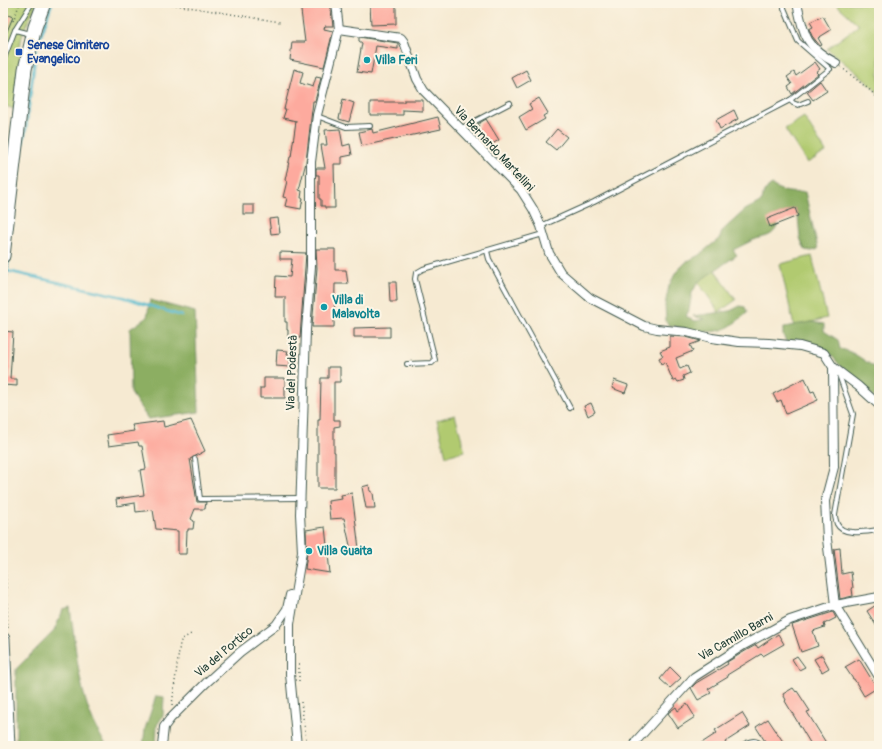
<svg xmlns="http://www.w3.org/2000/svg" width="882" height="749" font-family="Pangolin,sans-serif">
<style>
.green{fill:#b1ca6f;stroke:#688452}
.forest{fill:#8cae62;stroke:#56764b}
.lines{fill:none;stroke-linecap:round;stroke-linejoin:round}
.stream{stroke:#50b8cd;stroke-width:2.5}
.building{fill:#fdaa9e}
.lane-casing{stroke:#3f574c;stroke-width:6}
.street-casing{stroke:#3f574c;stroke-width:10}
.primary-casing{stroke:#3f574c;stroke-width:15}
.path{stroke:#3f574c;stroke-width:1.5;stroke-dasharray:1 3;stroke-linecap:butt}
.lane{stroke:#fff;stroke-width:4}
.street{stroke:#fff;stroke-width:8}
.primary{stroke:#fff;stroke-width:13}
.transit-dot{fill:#1a4fb4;stroke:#fcf5e5;stroke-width:1.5}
.culture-dot{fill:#0f9aa8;stroke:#fcf5e5;stroke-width:1.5}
.labels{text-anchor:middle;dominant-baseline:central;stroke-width:4;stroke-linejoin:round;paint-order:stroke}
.transit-label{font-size:12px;font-weight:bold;fill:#164399;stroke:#fcf5e5;text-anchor:start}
.culture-label{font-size:12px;font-weight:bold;fill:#0d838f;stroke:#fcf5e5;text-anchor:start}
.street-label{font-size:12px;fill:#1f3d34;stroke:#fcf5e5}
</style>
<rect width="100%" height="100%" fill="#fcf5e5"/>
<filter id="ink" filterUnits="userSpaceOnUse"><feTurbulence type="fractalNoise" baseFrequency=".025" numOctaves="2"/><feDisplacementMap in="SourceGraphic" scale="8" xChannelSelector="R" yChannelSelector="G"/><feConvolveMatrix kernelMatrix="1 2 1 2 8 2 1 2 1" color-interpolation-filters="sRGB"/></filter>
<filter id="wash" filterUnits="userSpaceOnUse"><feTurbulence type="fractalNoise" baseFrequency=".012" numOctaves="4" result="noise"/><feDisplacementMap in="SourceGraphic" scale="16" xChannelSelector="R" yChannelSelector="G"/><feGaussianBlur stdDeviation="0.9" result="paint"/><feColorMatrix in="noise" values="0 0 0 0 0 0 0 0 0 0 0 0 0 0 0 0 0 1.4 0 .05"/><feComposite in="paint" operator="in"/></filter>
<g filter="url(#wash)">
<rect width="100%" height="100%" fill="#f6ead2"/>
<g class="green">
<path d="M3 3H37L25 28 17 52 21 56 14 109 3 105Z"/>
<path d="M835 3H879V94L867 81 827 49 859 25Z"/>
<path d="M804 117 826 152 807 163 785 129Z"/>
<path d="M812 256 827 318 794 326 780 264Z"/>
<path d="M715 270 736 300 719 312 698 282Z"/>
<path d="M455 415 465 451 446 456 437 420Z"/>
</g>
<g class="forest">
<path d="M772 185C783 193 792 193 805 192L818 249 812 251 805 250 800 238 798 216 795 208 768 219 778 224C773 238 764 236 753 240 746 243 740 247 733 250L737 255 698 282 692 293 689 310 686 316 695 321 705 319 693 316 730 311 740 306 745 307 747 313C741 318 734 324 727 328 709 336 687 329 669 325L666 321 665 305 669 286 676 272 686 262 699 255 720 238 722 231 745 210 762 201 764 191Z"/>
<path d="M150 300 195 312 199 412 148 419 131 393 130 329 147 317Z"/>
<path d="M812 322 824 324V331L838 340 840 349C855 351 865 363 879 369V402L844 370 831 355 819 347 786 342 783 335V329C791 324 803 324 812 322Z"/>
<path d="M70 608C77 655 79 707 107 746H16V669L54 631 63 610Z"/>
<path d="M156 696 164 697 163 716 157 725 156 746H143L145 729Z"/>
</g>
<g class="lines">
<g class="stream">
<path d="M22 148 26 129 36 50 52 3"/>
<path d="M9 256 7 271 123 297 182 316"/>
</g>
</g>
<g id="blocks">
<g class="building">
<path d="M300 3H330L333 26H325L324 29 333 31 324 67 290 60 292 42H305Z"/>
<path d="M370 3H396V24L371 25Z"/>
<path d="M3 13 13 17 3 41Z"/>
<path d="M823 16 831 30 818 38 822 45 820 46 812 36 809 29 813 27 810 22Z"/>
<path d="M359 37 398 43V49L376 46 371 74 357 72 362 43 359 41Z"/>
<path d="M815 62 820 69 816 72 818 74 792 94 788 87 792 84 787 77 794 72 796 76Z"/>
<path d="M294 69 303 72 300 83 313 87 316 77 321 78 315 101H313L306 162 299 190 302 191 301 198H303L301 209 285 206 287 198 283 197 287 181 285 180 290 157H291L296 121 283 118 286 109H284Z"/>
<path d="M526 70 531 80 517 88 512 78Z"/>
<path d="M820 81 827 91 813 100 807 92Z"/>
<path d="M539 98 548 113 543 116 545 119 526 130 519 117 532 109 529 104Z"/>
<path d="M343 99 354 103 349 122 339 119Z"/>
<path d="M404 100H423V111L403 110V115H370V102H404Z"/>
<path d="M734 110 738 119 720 129 716 120Z"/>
<path d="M438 117 441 129 362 146 359 132 372 129 373 133Z"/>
<path d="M486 119 499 140 487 147 482 142 474 129 479 126 478 124Z"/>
<path d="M340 129 343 146 350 144 352 155 342 157V164H334L335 208H325V206H321V199H319V175H316V168H325L321 145H327L325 130Z"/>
<path d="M557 129 567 137 556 150 546 142Z"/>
<rect x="243" y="205" width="11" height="9"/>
<path d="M795 208 798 216 770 227 767 219Z"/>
<path d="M278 218 280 233 271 234 269 219Z"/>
<path d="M316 249H335V270H346L348 284H335L334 327H312L317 268Z"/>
<path d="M280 252 306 253 300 338H288V330H287V322H285V297H275L276 276 290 277 292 259H280Z"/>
<path d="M389 282H396L397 302H390Z"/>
<path d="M390 327V337H354V328Z"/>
<path d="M3 331 13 332 10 379H17V386L3 385Z"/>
<path d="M670 336 686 337 701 341 690 345 693 351 676 358 680 369 687 366 690 373 683 376 684 380 678 382 676 379 673 381 665 362 661 364 659 358 663 356 660 351 670 347Z"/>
<path d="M277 350 288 351 287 354H290V367L276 366Z"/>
<path d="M328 367H340V382H334V420H340V426L334 427V452H335V488H318V420H320L321 378H328Z"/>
<path d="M264 378H285V398H260V388H264Z"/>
<path d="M805 378 811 392 814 391 818 400 786 414 781 400 777 402 773 394Z"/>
<path d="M614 380 628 385 625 393 612 388Z"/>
<path d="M591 403 595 412 588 416 584 406Z"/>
<path d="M191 420 205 451 190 459 197 502H206L205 509H195L191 519 194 521 193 529H188V531H187L186 554H178V531L156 529 153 510 136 512 135 503 117 506 116 499 144 495 140 470 146 469 142 446H139L138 442 109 446 107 435 134 431 132 425 163 421 164 427Z"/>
<path d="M369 485 370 491 373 493 375 508H366L362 487Z"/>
<path d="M352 493 359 549 351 550 344 518 330 519 328 501 342 499 341 495Z"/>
<path d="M325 527 330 573 305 569 307 552 306 530Z"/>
<path d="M840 548 842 574 851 572 853 588 852 589 853 596 840 599 834 549Z"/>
<path d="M879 603V630L867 611Z"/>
<path d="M833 612 836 618 824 624 825 627 813 631 818 646 801 652 792 625Z"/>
<path d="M778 634 784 644 763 656 761 654 727 675 728 677 708 689 711 693 698 700 691 688 696 683 728 664 727 662 747 650 756 645 758 648Z"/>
<path d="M822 655 829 668 822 672 814 659Z"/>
<path d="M797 656 805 667 799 670 792 659Z"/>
<path d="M859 659 877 688 864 696 854 679H853L845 667Z"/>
<path d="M670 667 681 678 670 688 660 679Z"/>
<path d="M793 688 796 692 797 691 810 711 807 712 828 746H812L785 701 786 700 783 694Z"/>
<path d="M687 704 695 717 678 728 668 713 676 707 678 711Z"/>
<path d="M742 713 750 726 725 742 727 746H697L717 733 715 730Z"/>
<path d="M768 719 786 746H768L756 727Z"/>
</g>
</g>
</g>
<g filter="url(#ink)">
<use href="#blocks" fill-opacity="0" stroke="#3f574c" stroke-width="1"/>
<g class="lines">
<g class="lane-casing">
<g id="lane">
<path d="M15 30 31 34"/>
<path d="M3 61 15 30 32 3"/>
<path d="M790 100 793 103 798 105 808 101"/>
<path d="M317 116 346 127 370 126"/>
<path d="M460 129 510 103"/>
<path d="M541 226 594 202 790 100 830 69 798 41 784 8V3"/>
<path d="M487 251 489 259 570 408"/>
<path d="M407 364 432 363 435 360 415 279 416 273 423 269 543 234"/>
<path d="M838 372 853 414 835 515C835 518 836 521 837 524 843 537 868 531 879 530"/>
<path d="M195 459 200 499 300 498"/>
<path d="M741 746C749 741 756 738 762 746"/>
</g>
</g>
<g class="street-casing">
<g id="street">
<path d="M797 3C804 35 805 47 836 63"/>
<path d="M339 29 401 38 404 42 417 79 424 91 521 190 533 209 541 226 549 253 561 273 590 298 644 326 657 329 687 332 712 338 739 342 769 343 800 346 824 353 833 367 858 386 879 405"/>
<path d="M833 367 834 467 825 501 827 539 835 605 879 677"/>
<path d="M162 746 164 727 170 719 206 683 240 652 276 625 287 609 290 595"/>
<path d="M297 746 290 674V624L302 552 300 514 306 330 311 266V162L317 115 339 29 336 3"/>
<path d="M635 746 636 741 694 677 744 645 790 620 835 605 879 597"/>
</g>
</g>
<g class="primary-casing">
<g id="primary">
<path d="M3 256 25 69 35 27 44 3"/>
<path d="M3 639 8 746"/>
</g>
</g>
<g class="path">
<path d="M164 3 280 22"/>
<path d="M13 21 20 3"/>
<path d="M841 67 871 91 879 100"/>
<path d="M3 296 7 264"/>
<path d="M3 519 8 630"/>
<path d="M299 664V681"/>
<path d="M301 702 307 746"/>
<path d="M172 705 180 643 182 639 193 633"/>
</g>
<use href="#lane" class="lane"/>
<use href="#street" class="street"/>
<use href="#primary" class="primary"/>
</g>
</g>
<rect class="transit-dot" x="15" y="48" width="8" height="8" rx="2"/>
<g class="culture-dot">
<circle cx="367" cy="60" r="4"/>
<circle cx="324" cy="307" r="4"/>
<circle cx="309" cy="551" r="4"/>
</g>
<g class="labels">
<g class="transit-label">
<text x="27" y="45">Senese Cimitero<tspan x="27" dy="14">Evangelico</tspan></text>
</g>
<g class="culture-label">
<text x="375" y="60">Villa Feri</text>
<text x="332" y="300">Villa di<tspan x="332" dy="14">Malavolta</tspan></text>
<text x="317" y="551">Villa Guaita</text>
</g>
<g class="street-label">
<text transform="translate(494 149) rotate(47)">Via Bernardo Martellini</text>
<text transform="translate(292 373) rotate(-88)">Via del Podestà</text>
<text transform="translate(736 637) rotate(-30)">Via Camillo Barni</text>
<text transform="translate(224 652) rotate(-40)">Via del Portico</text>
</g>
</g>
<rect width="882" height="749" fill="none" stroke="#fcf5e5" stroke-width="16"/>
</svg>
